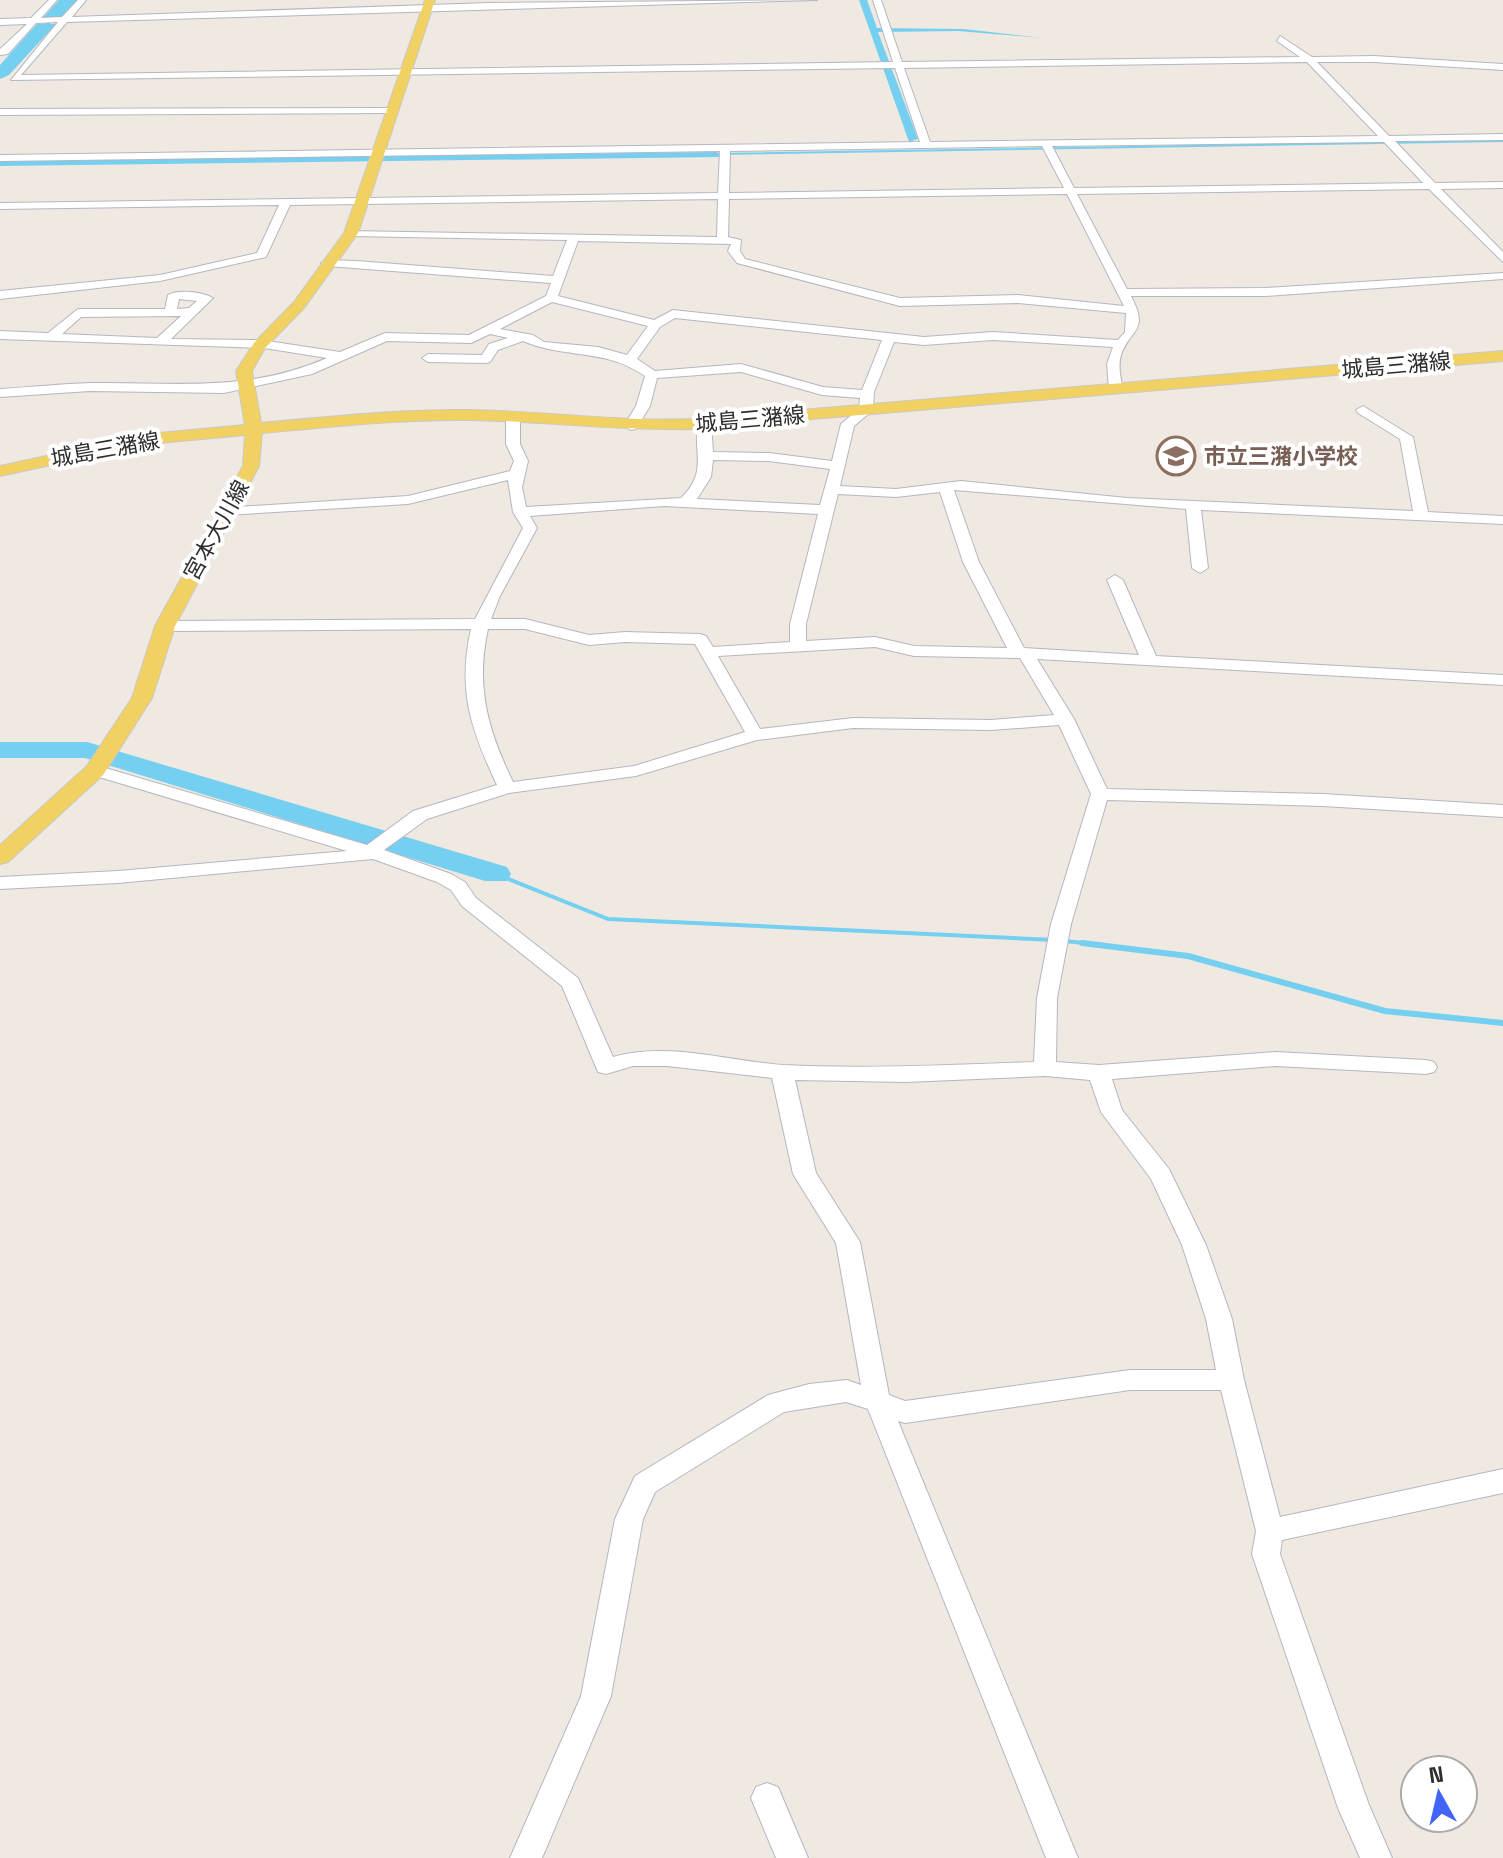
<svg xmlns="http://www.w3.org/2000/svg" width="1503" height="1858" font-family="'Space Grotesk','Noto Sans JP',sans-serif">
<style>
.water{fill:#75cff0}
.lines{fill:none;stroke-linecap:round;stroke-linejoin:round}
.stream-far2{stroke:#75cff0;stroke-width:2}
.stream-far1{stroke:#75cff0;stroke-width:4}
.stream{stroke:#75cff0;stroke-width:6}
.river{fill:#75cff0;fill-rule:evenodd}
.minor-casing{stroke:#b4b7c1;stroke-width:2}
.major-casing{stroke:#c9c9c9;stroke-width:2}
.minor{fill:#fff;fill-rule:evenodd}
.major{fill:#f2d163;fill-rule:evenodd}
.labels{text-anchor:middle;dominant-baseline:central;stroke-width:8;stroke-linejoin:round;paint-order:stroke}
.far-street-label{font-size:22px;fill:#2e2e2e;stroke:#fff}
.far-education-label{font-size:22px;font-weight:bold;fill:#785e54;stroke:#fff;text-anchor:start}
</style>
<rect width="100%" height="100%" fill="#efe9e1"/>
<g class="water">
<path d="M59 0H77L60 19H53L50 24H56L9 75 0 79V65L37 24H45L48 19H42Z"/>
<path d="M859 0H867L877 28 964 29 1042 38 958 31 878 32 918 139 909 142Z"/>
<path d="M717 152 719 157 0 166V161Z"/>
</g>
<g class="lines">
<path class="stream-far2" d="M712 154 1503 141"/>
<g class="stream-far1">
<path d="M496 874 608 919 1054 940"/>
<path d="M1064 941 1105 945"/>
</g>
<path class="stream" d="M1082 943 1188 956 1385 1011 1503 1023"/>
<path class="river" d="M0 742H87L507 867 511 874 507 881H485L85 758H0Z"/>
<g class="minor-casing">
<g id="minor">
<path d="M49 0H57L41 18 62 17 78 0H86L72 17 488 3 817 0 67 22 21 75 893 62 873 0H881L902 62 1300 57 1277 41 1280 36 1312 57 1374 56 1503 64V70L1374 62H1317L1389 136 1503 134V140L1395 141 1435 183 1503 182V188L1441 189 1503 252V262L1429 189 1077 194 1127 289 1265 288 1503 273V279L1265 296H1131C1150 332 1130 329 1121 355 1118 366 1120 377 1123 388L1116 392 1109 388 1107 364 1113 347 993 340 924 345 894 342 874 392 873 410 854 426 840 486 896 489 961 481 1127 498 1413 511 1400 439 1358 413 1356 410 1363 406 1413 437 1428 512 1503 516V524L1201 510 1208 568 1200 573 1192 568 1186 509 954 490 979 562 1024 648 1139 655 1107 580 1115 575 1123 580 1156 656 1503 675V685L1037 659 1074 719 1107 789 1323 794 1503 805V817L1323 806 1107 800 1071 924 1057 998 1056 1062 1099 1065 1276 1052 1426 1060 1434 1062 1437 1067 1434 1072 1426 1074 1276 1066 1112 1079 1122 1110 1169 1169 1206 1245 1232 1319 1244 1380 1280 1517 1503 1469V1493L1282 1540 1280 1554 1369 1805 1392 1858H1360L1338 1808 1252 1554 1256 1531 1221 1390H1130L905 1423 898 1421 1078 1858H1046L868 1409 846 1402 784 1412 655 1492 643 1519 611 1696 542 1858H510L581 1696 615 1519 635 1476 768 1395 809 1384 847 1380 861 1385 836 1243 793 1174 772 1078 667 1066H633L606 1074 598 1072 562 986 462 906 451 890 437 882 373 859 118 883 0 889V877L118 871 347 851 89 774 86 770 95 765 367 845 413 811 497 785C471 730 457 690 471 629L165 631 157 626 165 621 475 619 523 528 513 512 508 480 408 504 227 515 222 514V508L408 496 510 471 514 461 506 444V418L513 414 520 418V444L528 461 522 487 526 507 681 498C710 471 691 449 699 420L711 423 713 452 769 453 832 461 841 424 859 409 860 398 822 395 741 372 657 378 650 406 636 429 631 430 624 426 636 406 645 376C605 348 565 359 523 341L498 350 490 362 486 363 428 362 422 358 428 354 482 355 489 344 508 338 490 334 471 343 387 341 312 374 224 393 90 391 0 397V389C30 387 61 384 92 383 177 382 246 393 327 358L264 348 0 339V331L48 333 78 309H165L168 295C178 289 203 292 213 298L171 339 261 340 340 352 385 333 469 335 546 296 551 283 327 266 321 263 327 260 356 261 553 276 567 240 351 236 347 235V231L717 237 718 199 290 205 266 257 160 281 0 299V291L160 275 257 253 279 205 0 209V203L718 193 720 151 0 161V155L920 142 895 68 11 80 58 22 36 23 8 54 0 55V49L27 24 0 25V19L31 18ZM1307 62 1378 136 930 142 904 68ZM1384 142 1423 183 1074 188 1052 146ZM1042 146 1064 188 729 193 730 151ZM1067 194 1124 306 1018 295 900 298 745 259 740 251 741 240 728 237 729 199ZM578 241 731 244 728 251 737 263 900 306 1018 303 1126 313 1125 332 1118 340 993 332 924 337 673 310 654 320 558 296ZM179 299 197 301 189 308 177 309ZM552 302 648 326 627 355 598 347 544 342 533 335 500 329ZM181 316 157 338 62 334 81 317ZM675 318 882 340 862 390 823 387 741 364 655 371 637 359 660 327ZM713 460 769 461 830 469 820 505 697 499 711 477ZM940 492 963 562 1007 648 914 646 875 637 806 641V624L838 494 896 497ZM664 506 818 514 790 624V642L713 647 706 636 700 634 625 632 589 635 525 619H491L500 596 537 528 530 516ZM488 629H525L589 645 625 642 695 644 745 732 634 766 513 782C488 731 475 686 488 629ZM875 647 914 656 1020 658 1054 715 991 720 853 718 760 729 718 656ZM1059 725 1091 794 1051 924 1037 998 1034 1062C951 1065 867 1069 783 1065 728 1061 667 1041 613 1057L578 978 476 898 465 882 451 874 384 850 427 819 509 793 636 776 757 740 853 728 991 730ZM1045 1076 1090 1080 1101 1112 1151 1179 1182 1245 1206 1319 1216 1370H1130L905 1401 889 1395 860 1242 816 1173 795 1080 906 1082Z"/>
<path d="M394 108 397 113 0 115V109Z"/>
<path d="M767 1783 778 1787 808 1858H776L751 1798 756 1787Z"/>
</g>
</g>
<g class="major-casing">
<path id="major" d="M425 0H435L358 233 304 308 265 348 252 371 261 423C330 417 399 409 468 410 543 411 617 422 693 419L1503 351V361L693 429C617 431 544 421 468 420 399 419 331 427 262 433L259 466 175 626 152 698 103 775 8 862 0 864V845L87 766 132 698 155 626 243 466 245 435 148 444 0 476V466L148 434 245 425 236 371 254 343 294 302 344 233Z"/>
</g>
<use href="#minor" class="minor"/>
<use href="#major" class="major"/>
</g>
<defs>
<g id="school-ring" transform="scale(2)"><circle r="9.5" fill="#fff" stroke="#8d6e63" stroke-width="1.5"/><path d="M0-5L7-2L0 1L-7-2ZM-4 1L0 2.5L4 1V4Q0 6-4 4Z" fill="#8d6e63"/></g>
</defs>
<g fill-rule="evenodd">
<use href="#school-ring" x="1176" y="456"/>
</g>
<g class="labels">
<g class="far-street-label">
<text transform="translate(1396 365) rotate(-5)">城島三潴線</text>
<text transform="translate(750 419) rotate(-5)">城島三潴線</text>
<text transform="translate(105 449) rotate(-10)">城島三潴線</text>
<text transform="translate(216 530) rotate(-61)">宮本大川線</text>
</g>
<g class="far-education-label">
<text x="1204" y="456">市立三潴小学校</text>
</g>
</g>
<g transform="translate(1439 1794) rotate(352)"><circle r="38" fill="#ffffff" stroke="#ababab" stroke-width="2"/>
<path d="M0-6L14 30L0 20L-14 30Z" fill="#4264fb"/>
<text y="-12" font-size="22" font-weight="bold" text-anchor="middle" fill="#2e2e2e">N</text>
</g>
</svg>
